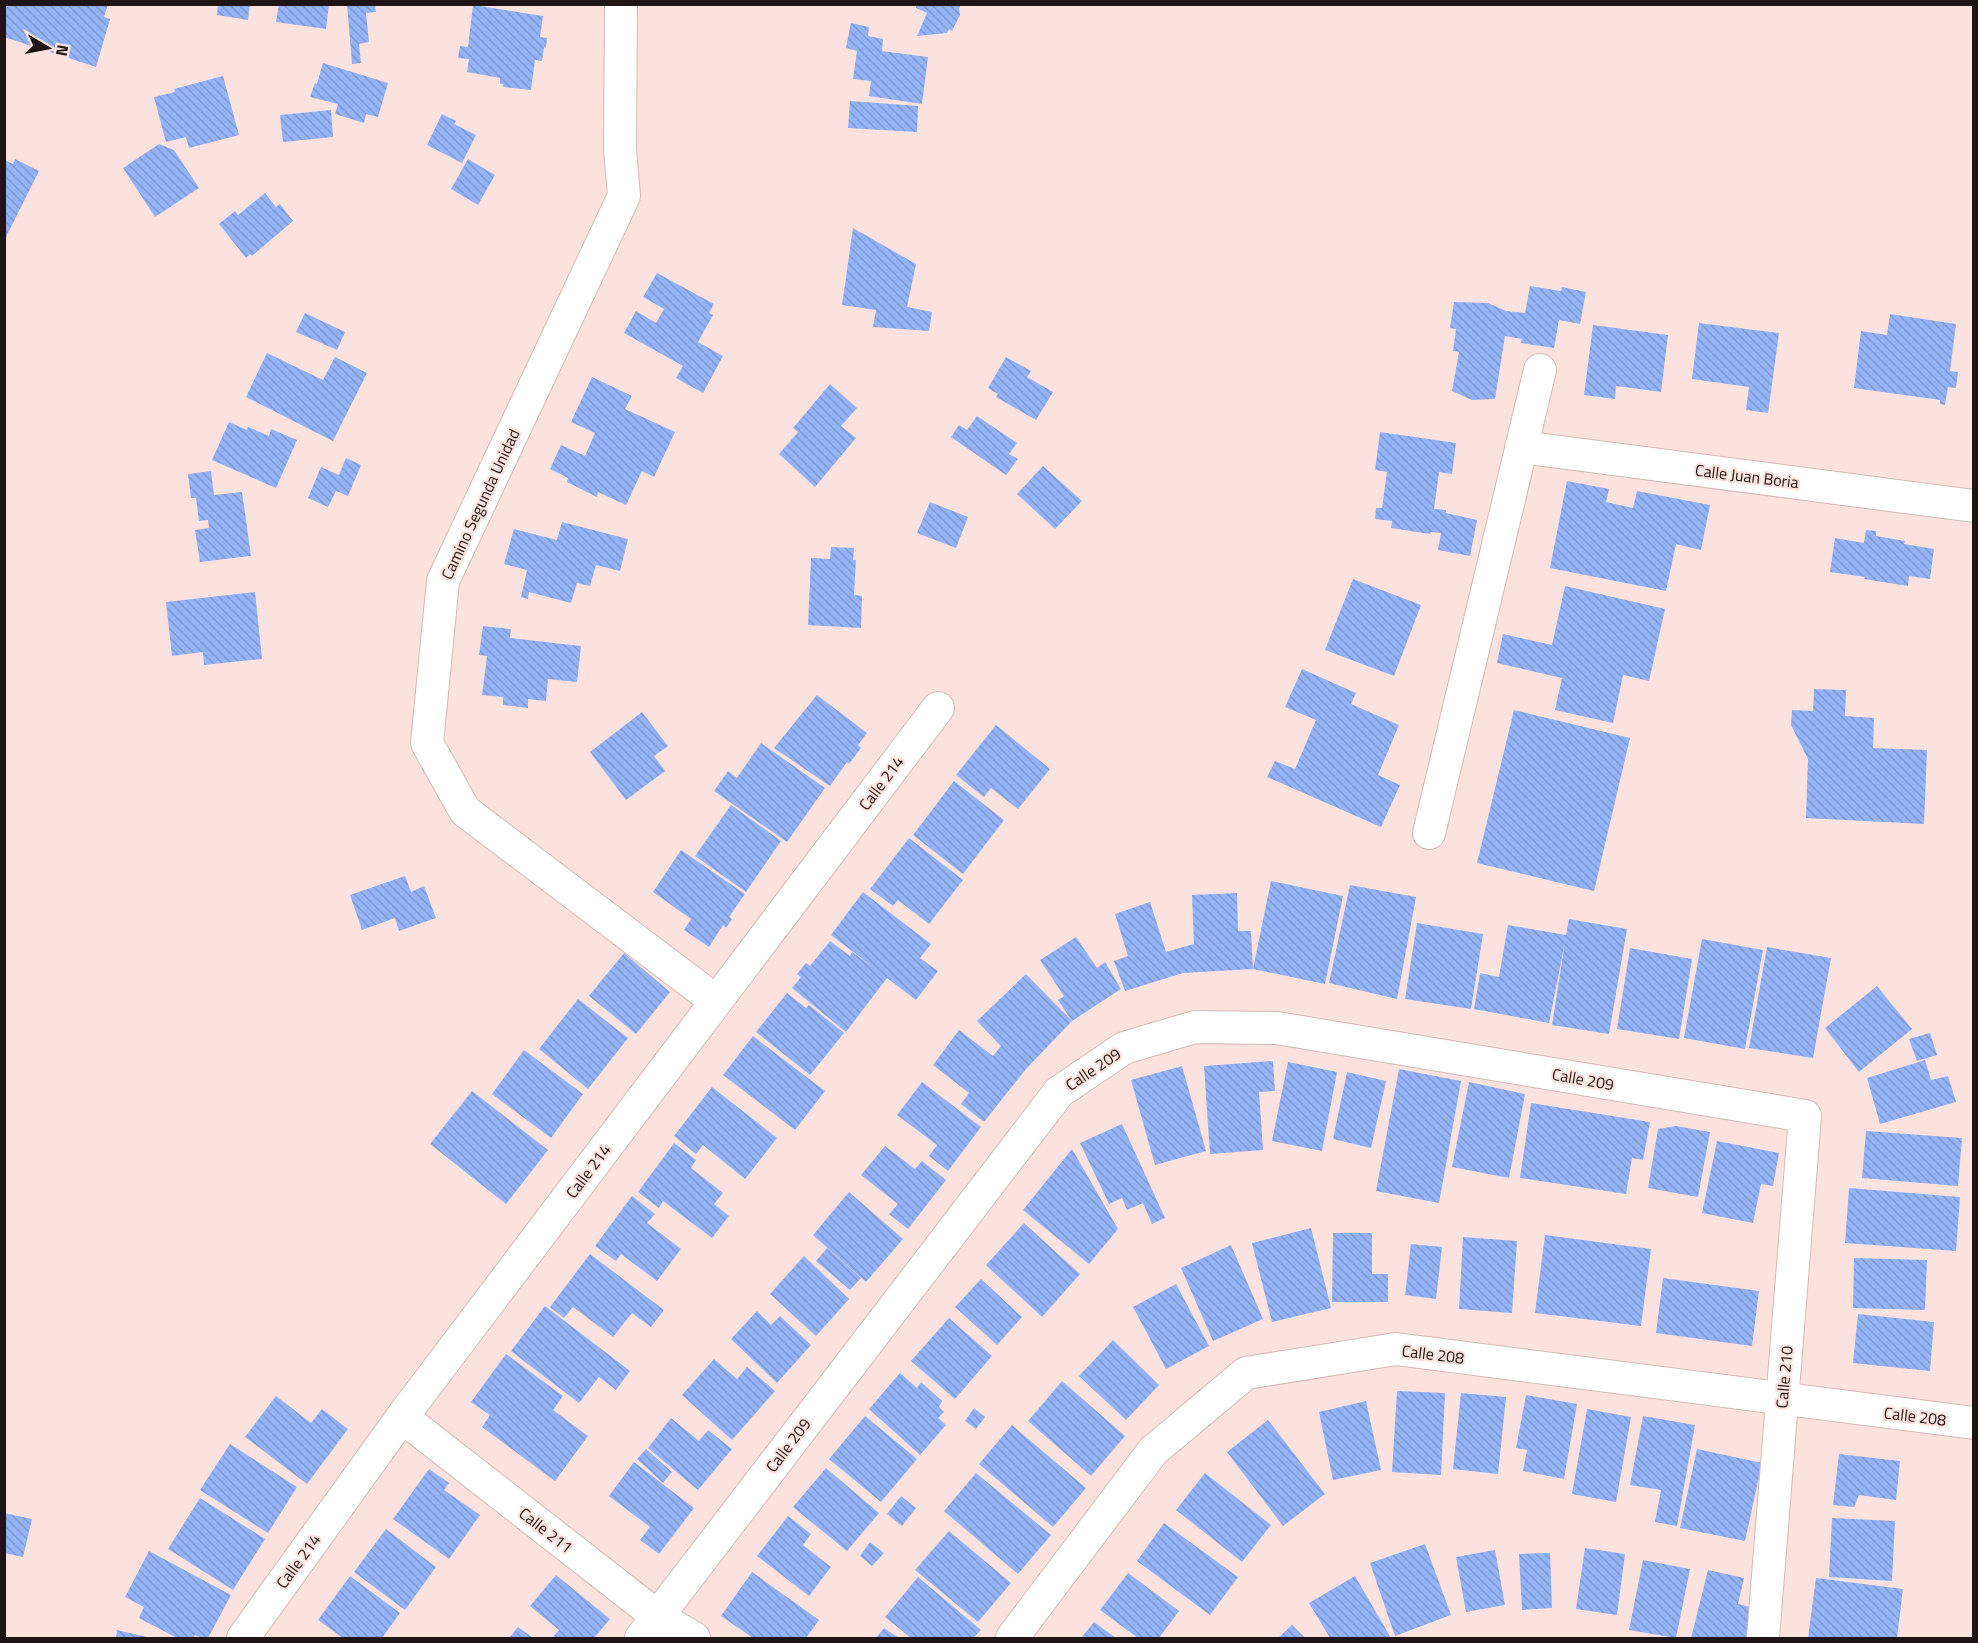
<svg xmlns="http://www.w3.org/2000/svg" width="1978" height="1643" font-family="'Titillium Web',sans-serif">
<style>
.building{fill:url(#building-back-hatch)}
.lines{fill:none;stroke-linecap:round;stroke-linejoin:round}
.minor-casing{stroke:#d3bab6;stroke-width:34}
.minor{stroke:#fff;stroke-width:32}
.labels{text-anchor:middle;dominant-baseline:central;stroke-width:4.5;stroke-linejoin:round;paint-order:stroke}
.street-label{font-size:16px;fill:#1e1514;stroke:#fce2de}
</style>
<defs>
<pattern id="building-back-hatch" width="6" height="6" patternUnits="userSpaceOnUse" patternTransform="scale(1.5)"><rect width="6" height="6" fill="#93b3f6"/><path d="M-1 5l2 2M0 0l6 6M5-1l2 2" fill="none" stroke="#7e99d2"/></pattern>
</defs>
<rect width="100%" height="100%" fill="#fce2de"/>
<g class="building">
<path d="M4 4H108L104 17 110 19 96 67 4 37Z"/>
<path d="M218 4H250L248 20 217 15Z"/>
<path d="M279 4H329L326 29 276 22Z"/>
<path d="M347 4H375L376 12 366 13 369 42 359 44 361 63 352 64Z"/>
<path d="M917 4H961L959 9 960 15 952 31 949 29 947 33 917 36 927 13 916 8Z"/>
<path d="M473 5 543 16 540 37 547 38 546 48 544 47 542 61 535 60 531 90 503 87V84H500V78L467 72 469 59 458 58 460 46 468 47Z"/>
<path d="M851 23 869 27 868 36 883 39 882 51 928 57 922 104 869 96 871 81 853 79 857 51 846 48Z"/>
<path d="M323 63 388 83 378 117 366 114 364 123 335 114 338 104 310 97 315 83 317 84Z"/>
<path d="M223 76 239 135 189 148 186 137 166 142 154 97 175 92 174 89Z"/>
<path d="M850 101 918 106 917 132 848 128Z"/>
<path d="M331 110 333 137 283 142 280 115Z"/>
<path d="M442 114 456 121 454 124 476 135 462 163 427 145Z"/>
<path d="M159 144 174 150 199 188 155 217 123 168Z"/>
<path d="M15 159 39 171 4 241V160L13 164Z"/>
<path d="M468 159 495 175 478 205 451 189Z"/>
<path d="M265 193 276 207 280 204 293 221 252 256 250 254 246 258 219 224 235 211 238 215Z"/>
<path d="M853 228 916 264 907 307 932 312 929 331 873 327 876 310 842 305Z"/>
<path d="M657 273 714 304 709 313 713 315 698 342 723 356 703 393 676 378 683 366 624 333 636 311 656 323 664 309 643 297Z"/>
<path d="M1530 286 1561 291 1562 287 1586 292 1580 324 1559 320 1554 348 1521 343 1522 339 1505 336 1495 399 1472 400 1452 391 1459 352 1453 351 1456 329 1450 328 1454 302 1488 303 1506 311 1525 313Z"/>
<path d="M305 313 345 332 337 350 296 332Z"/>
<path d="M1890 314 1956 324 1950 371 1958 372 1956 388 1948 387 1945 405 1940 404V400L1854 388 1861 331 1887 335Z"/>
<path d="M1699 323 1779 333 1768 413 1746 410 1749 387 1692 379Z"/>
<path d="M1593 325 1668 335 1661 392 1616 386 1615 399 1584 395Z"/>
<path d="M267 353 323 380 335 357 367 373 333 441 246 397Z"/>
<path d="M1006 357 1031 371 1027 377 1053 392 1036 420 996 397 998 394 988 388Z"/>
<path d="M592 377 632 396 625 409 675 432 654 477 642 471 626 505 598 492 597 497 567 482 568 478 550 469 561 445 585 456 595 433 571 422Z"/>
<path d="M830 384 857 408 841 426 856 438 815 487 779 454 798 432 793 428Z"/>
<path d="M977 416 1017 443 1009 454 1018 459 1006 475 951 437 959 425 967 430Z"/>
<path d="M229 422 247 430 248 427 269 436 271 429 297 440 276 488 212 460Z"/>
<path d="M1380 432 1456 443 1452 474 1439 472 1434 509 1446 510V513L1477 520 1470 556 1438 550 1441 533 1431 532 1430 534 1391 528 1392 521 1375 519 1376 508H1382L1387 472 1375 470Z"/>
<path d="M346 458 361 465 348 496 336 491 328 507 308 498 321 467 339 475Z"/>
<path d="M1043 466 1082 501 1055 529 1017 494Z"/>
<path d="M211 471 214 495 242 492 251 556 200 562 195 530 209 528 208 520 199 521 196 498H191L188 474Z"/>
<path d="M1567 481 1609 489 1606 502 1633 508 1637 491 1710 505 1701 550 1676 544 1666 591 1550 568Z"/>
<path d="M930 502 968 517 956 548 917 533Z"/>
<path d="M562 522 628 539 620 571 596 565 590 586 577 583 571 603 529 592 528 599 521 597 527 570 504 564 514 529 557 540Z"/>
<path d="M1866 530 1876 531V536L1905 541 1904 544 1934 549 1930 579 1909 576 1908 586 1864 579 1865 577 1830 572 1835 538 1864 543Z"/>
<path d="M831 547 854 548 853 560H856L854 595 862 596 861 628 808 625 811 558 830 559Z"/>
<path d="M1353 579 1421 605 1394 676 1325 650Z"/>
<path d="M1565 586 1665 609 1649 681 1623 675 1613 723 1555 710 1562 678 1497 663 1503 634 1552 645Z"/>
<path d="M255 592 262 659 204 665 203 652 172 656 166 602Z"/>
<path d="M483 626 511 629 510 638 581 646 577 682 548 679 546 701 528 699V708L503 705V697L482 695 487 656 479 655Z"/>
<path d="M1302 669 1356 693 1351 704 1399 725 1378 775 1400 785 1381 827 1267 777 1275 761 1295 769 1316 720 1285 707Z"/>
<path d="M1814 689 1846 690 1845 716 1874 718 1873 748 1927 750 1924 824 1806 818 1808 759 1791 725 1792 710 1813 711Z"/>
<path d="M817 695 867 733 858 745 861 748 849 764 847 762 830 786 774 748Z"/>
<path d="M1514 710 1630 738 1594 891 1477 863Z"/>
<path d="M642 712 668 746 654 756 665 771 626 800 590 752Z"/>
<path d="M996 725 1050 769 1018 809 991 788 984 797 956 775Z"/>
<path d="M761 743 825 788 787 842 714 791 728 771 737 778Z"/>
<path d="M954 781 1004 820 963 874 913 835Z"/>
<path d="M731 805 781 841 746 892 695 856Z"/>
<path d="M909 838 963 880 929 924 898 900 893 906 870 889Z"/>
<path d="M681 850 745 894 729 917 732 919 726 928 723 925 709 947 684 930 691 919 653 892Z"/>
<path d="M405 876 411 892 424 886 436 918 399 931 395 918 362 930 350 895Z"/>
<path d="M1271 881 1343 896 1325 984 1253 969 1183 973 1125 991 1114 961 1128 956 1115 914 1150 902 1166 952 1194 944 1192 895 1237 893 1238 931H1251L1253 969Z"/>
<path d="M1350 885 1416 897 1397 999 1329 983Z"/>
<path d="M863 892 931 944 920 958 938 971 916 1000 887 978 846 1032 792 988 801 977 797 974 806 963 810 966 830 941 850 956 852 952 877 970 831 935Z"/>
<path d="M1569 919 1627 929 1609 1034 1552 1025 1565 942 1549 1023 1474 1009 1480 973 1499 977 1508 925 1566 935Z"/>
<path d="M1417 923 1483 934 1471 1009 1405 999Z"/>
<path d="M1076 937 1097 968 1105 962 1121 989 1072 1021 1026 1069 984 1122 961 1104 969 1093 933 1065 959 1030 993 1056 1001 1046 977 1021 1026 974 1072 1021 1058 1000 1064 996 1040 960Z"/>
<path d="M1702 939 1763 950 1745 1049 1684 1038Z"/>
<path d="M1767 947 1831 958 1813 1058 1749 1048Z"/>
<path d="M1630 948 1692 959 1679 1039 1617 1029Z"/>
<path d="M624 953 670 992 636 1034 589 996Z"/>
<path d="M1877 986 1912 1029 1859 1072 1825 1028Z"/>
<path d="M787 993 806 1008 809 1005 844 1033 810 1075 756 1032Z"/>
<path d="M578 999 628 1038 588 1089 539 1049Z"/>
<path d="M1930 1033 1937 1055 1917 1061 1909 1039Z"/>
<path d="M753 1036 825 1091 795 1130 723 1075Z"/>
<path d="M524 1050 583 1094 551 1138 492 1094Z"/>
<path d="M1925 1060 1931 1080 1948 1076 1956 1102 1880 1124 1867 1078Z"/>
<path d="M1273 1061 1275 1091 1259 1092 1263 1150 1210 1154 1204 1066Z"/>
<path d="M1288 1062 1337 1072 1322 1151 1272 1141Z"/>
<path d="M1182 1066 1206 1151 1155 1165 1131 1080Z"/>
<path d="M1399 1069 1461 1081 1439 1203 1376 1191Z"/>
<path d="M1347 1072 1386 1081 1371 1148 1333 1139Z"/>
<path d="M922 1082 981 1127 948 1171 929 1156 937 1145 897 1115Z"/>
<path d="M1469 1082 1525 1094 1509 1178 1452 1167Z"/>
<path d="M712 1087 777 1138 745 1179 703 1145 696 1154 674 1136Z"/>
<path d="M472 1091 548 1150 506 1204 430 1144Z"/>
<path d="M1531 1103 1650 1122 1643 1160 1632 1158 1626 1194 1520 1178Z"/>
<path d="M1122 1124 1165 1218 1152 1224 1143 1203 1127 1210 1122 1198 1109 1204 1080 1143Z"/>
<path d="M1676 1126 1710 1132 1698 1197 1648 1188 1658 1129Z"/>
<path d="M1866 1131 1962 1138 1958 1186 1862 1178Z"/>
<path d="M1717 1141 1779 1153 1773 1186 1761 1184 1753 1223 1702 1213Z"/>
<path d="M674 1143 696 1160 691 1168 723 1193 714 1204 729 1216 712 1238 663 1201 659 1208 638 1192Z"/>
<path d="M885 1146 915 1169 922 1161 946 1180 908 1229 889 1214 898 1204 861 1175Z"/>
<path d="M1072 1149 1118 1229 1089 1264 1023 1210Z"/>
<path d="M1849 1188 1960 1197 1956 1251 1845 1243Z"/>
<path d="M849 1192 903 1239 866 1282 813 1235Z"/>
<path d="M632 1196 655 1214 647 1223 681 1249 657 1281 621 1254 616 1261 595 1246Z"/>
<path d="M1024 1223 1080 1274 1042 1317 986 1265Z"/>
<path d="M1311 1228 1331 1308 1272 1322 1252 1243Z"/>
<path d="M1333 1233H1372V1274H1388V1302H1332Z"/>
<path d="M1545 1235 1651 1249 1641 1326 1535 1313Z"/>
<path d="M1463 1237 1517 1241 1512 1313 1459 1309Z"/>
<path d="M1411 1244 1442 1247 1436 1299 1405 1295Z"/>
<path d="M1231 1245 1263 1319 1213 1341 1181 1268Z"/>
<path d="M827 1248 861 1278 850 1290 816 1261Z"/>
<path d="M590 1254 664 1310 651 1327 632 1313 613 1337 573 1307 564 1318 550 1307Z"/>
<path d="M804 1256 849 1299 816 1336 770 1294Z"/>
<path d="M1854 1258 1927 1260 1925 1310 1853 1308Z"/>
<path d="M1663 1278 1759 1291 1752 1346 1656 1333Z"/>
<path d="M981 1279 1022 1317 997 1345 955 1307Z"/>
<path d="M1176 1284 1209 1346 1166 1369 1133 1307Z"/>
<path d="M545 1306 630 1371 616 1390 599 1377 579 1403 511 1351Z"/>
<path d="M757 1311 771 1325 780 1316 811 1345 777 1383 731 1339Z"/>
<path d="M1858 1314 1934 1322 1930 1371 1853 1363Z"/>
<path d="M949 1318 992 1356 955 1399 911 1361Z"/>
<path d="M1113 1340 1159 1385 1126 1420 1079 1376Z"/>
<path d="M506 1354 563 1396 553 1410 588 1436 555 1481 482 1427 490 1415 471 1402Z"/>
<path d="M714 1359 737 1379 747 1367 775 1391 732 1440 682 1395Z"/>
<path d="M900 1373 917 1388 921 1382 942 1401 939 1407 944 1412 938 1418 946 1425 920 1455 869 1409Z"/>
<path d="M1062 1381 1125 1436 1091 1476 1028 1421Z"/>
<path d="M1397 1391 1445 1393 1441 1475 1392 1472Z"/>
<path d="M1461 1393 1506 1397 1498 1474 1453 1469Z"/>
<path d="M1526 1395 1577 1404 1564 1479 1523 1471 1527 1450 1516 1448Z"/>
<path d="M276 1396 311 1423 322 1409 348 1429 307 1484 245 1437Z"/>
<path d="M1366 1401 1381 1470 1333 1480 1319 1412Z"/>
<path d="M974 1408 985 1417 976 1429 965 1421Z"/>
<path d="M1587 1409 1631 1417 1616 1502 1572 1494Z"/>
<path d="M865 1416 917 1459 881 1502 829 1459Z"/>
<path d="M1643 1416 1695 1425 1677 1526 1655 1522 1661 1490 1630 1485Z"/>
<path d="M671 1418 699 1441 708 1430 732 1449 698 1490 648 1448Z"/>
<path d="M1268 1420 1325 1494 1283 1526 1227 1452Z"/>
<path d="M1012 1425 1086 1488 1053 1527 979 1464Z"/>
<path d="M230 1444 297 1487 268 1533 200 1490Z"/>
<path d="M646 1449 672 1472 663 1483 637 1459Z"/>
<path d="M1697 1449 1762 1463 1745 1541 1680 1528Z"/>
<path d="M1839 1454 1900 1461 1896 1500 1859 1495 1854 1507 1833 1505Z"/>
<path d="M634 1462 694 1508 659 1554 640 1540 650 1527 609 1496Z"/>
<path d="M826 1468 879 1513 847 1551 793 1507Z"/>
<path d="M429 1469 449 1483 444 1490 480 1515 449 1559 393 1519Z"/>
<path d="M976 1473 1051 1535 1018 1574 944 1511Z"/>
<path d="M1205 1473 1271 1525 1242 1562 1176 1510Z"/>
<path d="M901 1496 916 1508 902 1526 887 1514Z"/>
<path d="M200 1498 265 1539 233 1590 168 1549Z"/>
<path d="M4 1513 32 1519 23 1557 4 1553Z"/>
<path d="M788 1516 811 1534 803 1545 831 1567 809 1596 757 1556Z"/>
<path d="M1832 1518 1895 1521 1892 1581 1829 1577Z"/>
<path d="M1164 1523 1238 1577 1210 1615 1137 1561Z"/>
<path d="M386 1529 436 1567 405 1610 354 1572Z"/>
<path d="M949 1531 1011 1583 978 1622 915 1570Z"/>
<path d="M870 1542 884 1553 872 1566 860 1556Z"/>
<path d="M1425 1544 1451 1615 1395 1636 1370 1563Z"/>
<path d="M1585 1548 1625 1554 1617 1615 1576 1609Z"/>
<path d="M1495 1550 1505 1605 1466 1612 1456 1557Z"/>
<path d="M149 1551 231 1595 208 1638H202L195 1635 193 1638H177L139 1618 144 1607 125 1597Z"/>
<path d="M1550 1553 1552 1608 1522 1610 1519 1554Z"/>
<path d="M1643 1560 1690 1569 1676 1638 1629 1630Z"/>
<path d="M1708 1570 1744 1578 1738 1604 1753 1608 1746 1638H1691Z"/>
<path d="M752 1572 819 1620 806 1638H753L721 1616Z"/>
<path d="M1128 1573 1179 1611 1159 1638H1138L1100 1610Z"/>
<path d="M556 1575 610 1619 594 1638H552L559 1630 530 1606Z"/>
<path d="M350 1576 400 1613 382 1638H343L318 1620Z"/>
<path d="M1355 1576 1391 1638H1330L1309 1603Z"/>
<path d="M918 1577 981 1630 973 1638H911L885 1617Z"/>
<path d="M1816 1578 1903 1589 1897 1638H1808Z"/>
<path d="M1094 1622 1116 1638H1081Z"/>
<path d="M1292 1625 1305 1638H1278Z"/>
<path d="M518 1627 533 1638H509Z"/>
<path d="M884 1628 899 1638H876Z"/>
<path d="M117 1630 151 1638H116Z"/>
</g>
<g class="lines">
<g class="minor-casing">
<g id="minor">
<path d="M621 4 620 149 624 196 443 581 427 743 465 811 716 1001"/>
<path d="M1521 447 1974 506"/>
<path d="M1429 833 1540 370"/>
<path d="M402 1417 657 1616 694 1638"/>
<path d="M243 1638 402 1417 938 708"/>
<path d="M641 1638 1059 1092 1124 1048 1195 1027 1277 1028 1805 1116 1763 1638"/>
<path d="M1012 1638 1153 1451 1246 1373 1396 1349 1974 1423"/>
</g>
</g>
<use href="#minor" class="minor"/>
</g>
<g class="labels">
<g class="street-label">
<text transform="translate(1747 476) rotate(7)">Calle Juan Boria</text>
<text transform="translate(480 504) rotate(-65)">Camino Segunda Unidad</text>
<text transform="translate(881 783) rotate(-53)">Calle 214</text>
<text transform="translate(1093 1069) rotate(-34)">Calle 209</text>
<text transform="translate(1583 1079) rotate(10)">Calle 209</text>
<text transform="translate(588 1171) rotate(-53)">Calle 214</text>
<text transform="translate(1433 1354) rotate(7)">Calle 208</text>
<text transform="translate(1784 1377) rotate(-85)">Calle 210</text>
<text transform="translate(1915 1416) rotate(7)">Calle 208</text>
<text transform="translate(788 1445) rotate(-53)">Calle 209</text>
<text transform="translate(546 1530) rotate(38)">Calle 211</text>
<text transform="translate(298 1561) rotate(-54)">Calle 214</text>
</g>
</g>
<rect width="1978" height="1643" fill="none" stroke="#1e1514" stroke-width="12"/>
<g transform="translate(48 48) rotate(100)" stroke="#fce2de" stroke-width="4.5" paint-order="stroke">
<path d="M0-4.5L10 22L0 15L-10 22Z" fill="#1e1514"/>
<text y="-9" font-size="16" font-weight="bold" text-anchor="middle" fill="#1e1514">N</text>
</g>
</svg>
